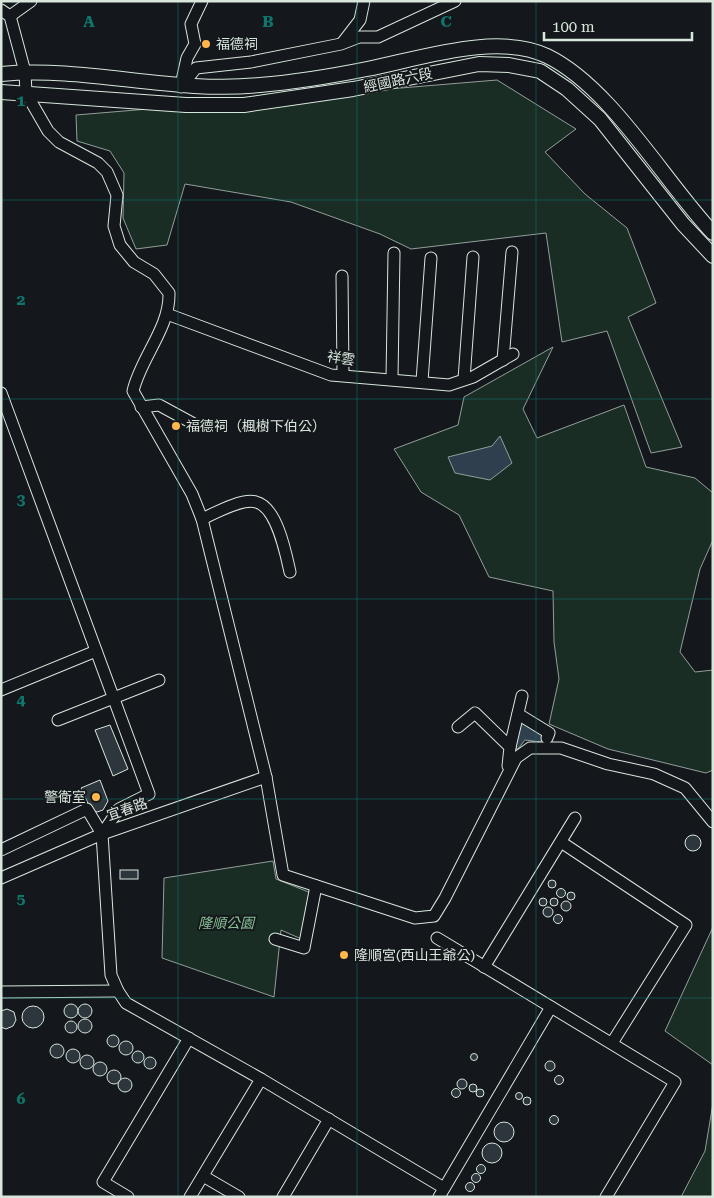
<svg xmlns="http://www.w3.org/2000/svg" width="714" height="1198" font-family="'Roboto Serif','Noto Sans TC',serif">
<style>
.green{fill:#1a2d24;stroke:#939e99}
.water{fill:#2f3f4d;stroke:#939e99}
.building{fill:#2c363c;stroke:#d8e6dc}
.lines{fill:none;stroke-linecap:round;stroke-linejoin:round}
.minor-casing{stroke:#d8e6dc;stroke-width:13}
.major-casing{stroke:#d8e6dc;stroke-width:16}
.minor{stroke:#14181c;stroke-width:11}
.major{stroke:#14181c;stroke-width:14}
.grid{fill:none;stroke:#0f766e;stroke-width:1;stroke-opacity:0.55}
.poi-dot{fill:#ffb74d;stroke:#14181c;stroke-width:2}
.labels{text-anchor:middle;dominant-baseline:central;stroke-width:4;stroke-linejoin:round;paint-order:stroke}
.poi-label{font-size:14px;fill:#d8e6dc;stroke:#14181c;text-anchor:start}
.street-label{font-size:14px;fill:#d8e6dc;stroke:#14181c}
.park-label{font-size:14px;font-style:italic;fill:#8ac095;stroke:#14181c}
.grid-label{font-size:16px;text-anchor:middle;font-weight:bold;fill:#0f766e;stroke:#14181c;stroke-width:4;stroke-linejoin:round;paint-order:stroke}
</style>
<rect width="100%" height="100%" fill="#14181c"/>
<g class="green">
<path d="M497 80 576 129 545 152 585 194 627 228 656 303 628 317 682 447 651 453 607 331 562 342 546 233 411 249 380 234 291 202 185 184 167 245 136 249 123 218 124 173 110 151 77 141 76 115Z"/>
<path d="M553 347 523 409 537 438 624 405 646 467 695 478 713 493V540L700 569 680 652 695 672 713 670V770L706 773 608 749 549 724 559 679 554 642 553 591 489 577 459 515 421 492 394 449 458 425 464 397Z"/>
<path d="M273 861 276 879 316 895 306 941 281 930 274 997 162 958 164 878Z"/>
<path d="M713 927V1065L665 1031Z"/>
<path d="M713 1103V1197H681L705 1151Z"/>
</g>
<g class="water">
<path d="M500 436 512 463 490 480 455 473 448 457 492 446Z"/>
<path d="M521 723 543 733 541 742 525 740 518 749H515Z"/>
</g>
<g class="building">
<path d="M110 725 128 769 113 776 95 730Z"/>
<path d="M100 780 108 801 103 810 97 812 91 810 81 788Z"/>
<circle cx="693" cy="843" r="8"/>
<rect x="120" y="870" width="18" height="9"/>
<circle cx="552" cy="884" r="4"/>
<circle cx="561" cy="893" r="4.5"/>
<circle cx="571" cy="896" r="4"/>
<circle cx="543" cy="902" r="4"/>
<circle cx="554" cy="902" r="4"/>
<circle cx="566" cy="906" r="5"/>
<circle cx="548" cy="912" r="5"/>
<circle cx="558" cy="919" r="4.5"/>
<circle cx="71" cy="1011" r="7"/>
<circle cx="85" cy="1011" r="7"/>
<circle cx="33" cy="1017" r="11"/>
<path d="M7 1009 14 1012 16 1020 13 1026 6 1029 1 1027V1011Z"/>
<circle cx="85" cy="1026" r="7"/>
<circle cx="71" cy="1027" r="6"/>
<circle cx="113" cy="1041" r="6"/>
<circle cx="126" cy="1048" r="7"/>
<circle cx="57" cy="1051" r="7"/>
<circle cx="73" cy="1056" r="7"/>
<circle cx="138" cy="1057" r="6"/>
<circle cx="474" cy="1057" r="3.5"/>
<circle cx="87" cy="1062" r="7"/>
<circle cx="150" cy="1063" r="6"/>
<circle cx="550" cy="1066" r="5"/>
<circle cx="100" cy="1069" r="7"/>
<circle cx="114" cy="1077" r="7"/>
<circle cx="559" cy="1080" r="4.5"/>
<circle cx="125" cy="1085" r="7"/>
<circle cx="462" cy="1084" r="5"/>
<circle cx="473" cy="1088" r="4"/>
<circle cx="456" cy="1093" r="4.5"/>
<circle cx="480" cy="1093" r="4"/>
<circle cx="519" cy="1096" r="3.5"/>
<circle cx="527" cy="1101" r="4"/>
<circle cx="554" cy="1120" r="4.5"/>
<circle cx="504" cy="1132" r="10"/>
<circle cx="492" cy="1153" r="10"/>
<circle cx="481" cy="1169" r="4.5"/>
<circle cx="476" cy="1178" r="4.5"/>
<circle cx="470" cy="1187" r="4.5"/>
</g>
<g class="lines">
<g class="minor-casing">
<g id="minor">
<path d="M1 10 10 16 25 72 26 93 48 131 59 142 98 163 107 172 117 195 114 226 120 245 134 262 154 274 169 293C170 328 141 357 133 391L192 494 202 519 266 777 283 875 415 918 434 916 445 898 516 758 530 748H561L608 764 654 774 685 788 713 822"/>
<path d="M10 16 31 1"/>
<path d="M343 42 360 20 364 1"/>
<path d="M181 85 187 58 195 44 191 24 202 1"/>
<path d="M181 87 196 68 251 62 341 44 359 37H378L455 1"/>
<path d="M342 276 343 375"/>
<path d="M167 314 331 375 449 385 473 377 513 354"/>
<path d="M503 360 512 252"/>
<path d="M392 379 394 253"/>
<path d="M464 379 473 257"/>
<path d="M422 381 431 258"/>
<path d="M1 393 149 794 119 809 102 834"/>
<path d="M141 407 159 405 194 424"/>
<path d="M202 519C215 513 242 498 256 502 277 507 286 554 290 572"/>
<path d="M1 690 96 651"/>
<path d="M518 714 549 733 547 738"/>
<path d="M58 720 159 680"/>
<path d="M458 727 475 713 510 747 508 766"/>
<path d="M510 747 522 696"/>
<path d="M561 842 686 925 612 1043"/>
<path d="M1 850 87 809 102 834 111 975 118 991 126 1003 261 1079 444 1188"/>
<path d="M1 878 102 834 266 777"/>
<path d="M437 938 675 1082 606 1197"/>
<path d="M275 939 304 948 316 886"/>
<path d="M484 967 575 818"/>
<path d="M1 992 118 991"/>
<path d="M203 1176 239 1197"/>
<path d="M128 1197 103 1182 189 1038"/>
<path d="M190 1197 261 1079"/>
<path d="M283 1197 329 1119"/>
<path d="M439 1197 551 1007"/>
</g>
</g>
<g class="major-casing">
<g id="major">
<path d="M1 74C87 66 173 94 260 85 296 82 332 76 367 69 419 59 497 32 547 56 611 87 664 181 713 233"/>
<path d="M1 92 186 105H244L353 89 479 64 509 65 540 71 567 89 600 119 683 224 713 256"/>
</g>
</g>
<use href="#minor" class="minor"/>
<use href="#major" class="major"/>
</g>
<path class="grid" d="M178 1V1197M357 1V1197M536 1V1197M1 200H713M1 399H713M1 599H713M1 799H713M1 998H713"/>
<g class="poi-dot">
<circle cx="206" cy="44" r="5"/>
<circle cx="176" cy="426" r="5"/>
<circle cx="96" cy="797" r="5"/>
<circle cx="344" cy="955" r="5"/>
</g>
<g class="labels">
<g class="poi-label">
<text x="216" y="44">福德祠</text>
<text x="186" y="426">福德祠（楓樹下伯公）</text>
<text x="86" y="797" text-anchor="end">警衛室</text>
<text x="354" y="955">隆順宮(西山王爺公)</text>
</g>
<g class="street-label">
<text transform="translate(398 80) rotate(-12)">經國路六段</text>
<text transform="translate(341 358) rotate(9)">祥雲</text>
<text transform="translate(127 809) rotate(-19)">宜春路</text>
</g>
<g class="park-label">
<text x="226" y="923">隆順公園</text>
</g>
</g>
<g class="grid-label">
<text x="89" y="27">A</text>
<text x="268" y="27">B</text>
<text x="446" y="27">C</text>
<text x="21" y="106">1</text>
<text x="21" y="305">2</text>
<text x="21" y="505">3</text>
<text x="21" y="705">4</text>
<text x="21" y="904">5</text>
<text x="21" y="1104">6</text>
</g>
<rect width="714" height="1198" fill="none" stroke="#d8e6dc" stroke-width="5"/>
<path d="M544 32v8h148v-8" fill="none" stroke="#d8e6dc" stroke-width="2.5"/>
<text x="552" y="32" font-size="15" fill="#d8e6dc" stroke="#14181c" stroke-width="4" paint-order="stroke">100 m</text>
</svg>
